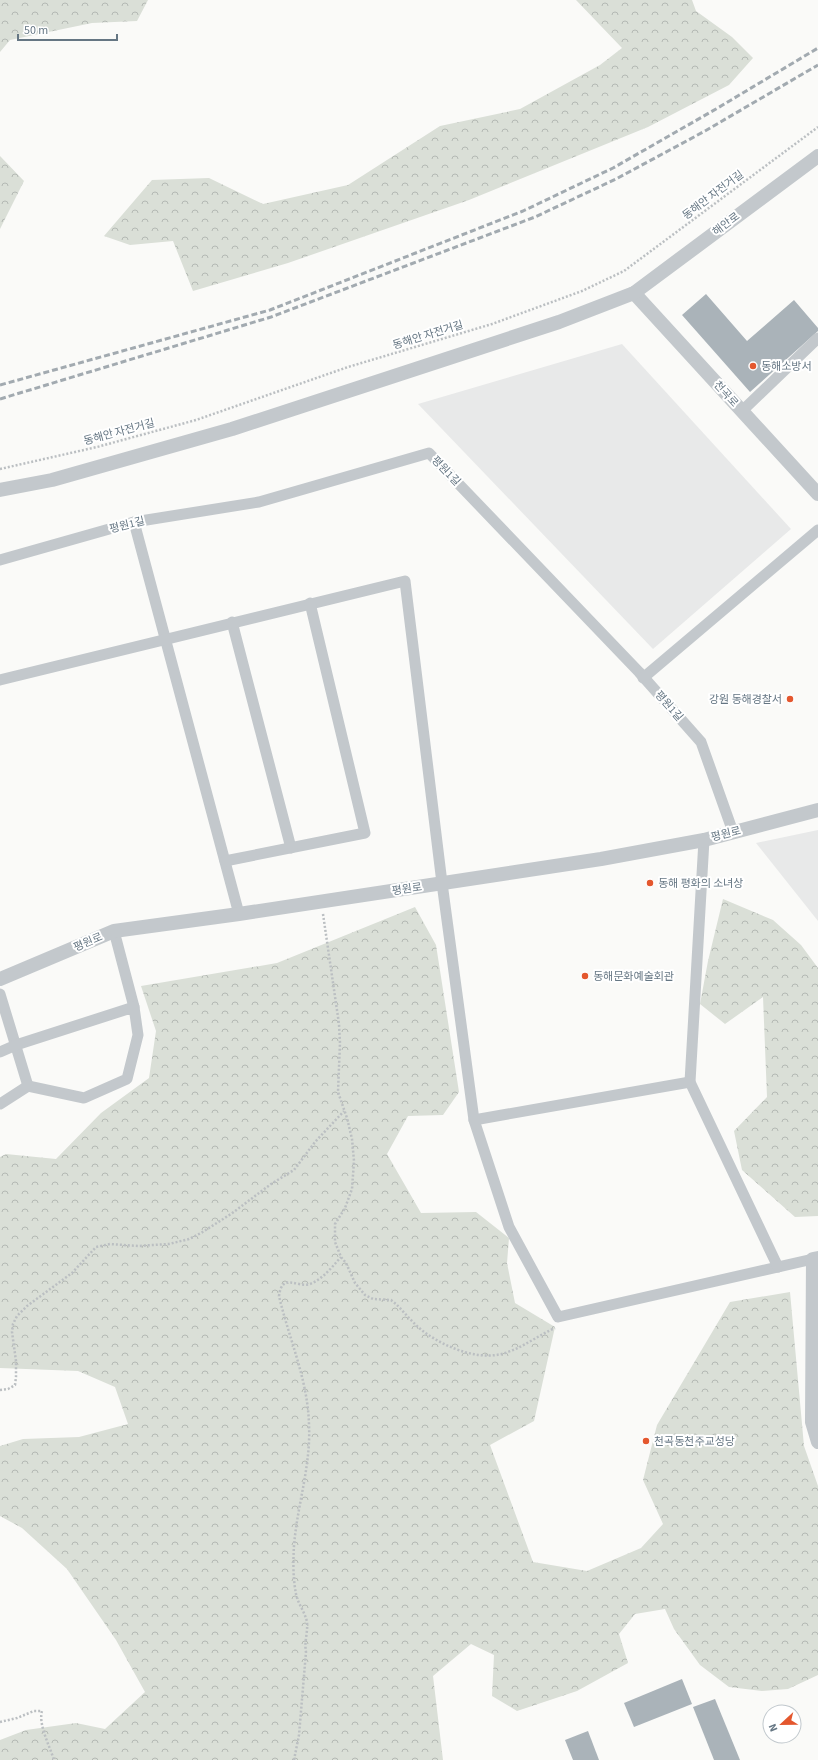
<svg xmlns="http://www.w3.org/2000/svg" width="818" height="1760" font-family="'Source Sans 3','Noto Sans KR',sans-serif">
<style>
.built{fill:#e8e9e9}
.forest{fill:url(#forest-crowns)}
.building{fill:#aab3b9}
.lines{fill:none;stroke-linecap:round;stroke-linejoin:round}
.path{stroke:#bbbfc2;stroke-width:2.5;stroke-dasharray:2 2;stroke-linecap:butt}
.minor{stroke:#c3c8cc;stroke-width:11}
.tertiary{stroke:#c3c8cc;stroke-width:14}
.rail{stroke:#a2aab0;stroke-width:3;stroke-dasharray:6 3;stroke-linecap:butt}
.poi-dot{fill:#e4572e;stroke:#fff;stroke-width:1.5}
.labels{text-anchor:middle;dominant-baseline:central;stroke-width:4;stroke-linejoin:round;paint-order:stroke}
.street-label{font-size:11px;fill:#657683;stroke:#fff}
.poi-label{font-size:11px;fill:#657683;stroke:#fff;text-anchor:start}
</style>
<defs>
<pattern id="forest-crowns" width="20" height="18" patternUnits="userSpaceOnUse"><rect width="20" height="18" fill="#dadfd7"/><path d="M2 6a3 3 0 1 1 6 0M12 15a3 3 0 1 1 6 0" fill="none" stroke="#b4b9b4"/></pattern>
</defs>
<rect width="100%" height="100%" fill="#fafaf8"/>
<g class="built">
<path d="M622 344 791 529 653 649 418 404Z"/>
<path d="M818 830V921L756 843Z"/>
</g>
<g class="forest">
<path d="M0 0H148L137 21 92 23 10 40 0 52Z"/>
<path d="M576 0H692L696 11 732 37 753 58 729 85 648 127 469 200 288 263 193 291 173 241 130 245 104 236 152 180 209 178 263 204 348 185 440 126 520 109 600 65 622 48Z"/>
<path d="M0 156 24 181 0 229Z"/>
<path d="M723 899 773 920 801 945 818 968V1216L795 1217 742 1170 734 1131 767 1097 763 997 725 1024 700 1004 708 961Z"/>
<path d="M415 907 436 945 459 1092 443 1115 408 1116 387 1154 421 1213 476 1212 509 1238 507 1263 515 1303 555 1327 534 1421 490 1445 533 1562 587 1571 641 1548 663 1524 643 1480 657 1425 730 1302 790 1292 804 1446 818 1486V1675L788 1689 762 1691 729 1687 700 1665 674 1629 665 1609 635 1614 619 1634 628 1663 577 1691 517 1711 492 1696 494 1655 471 1644 433 1676 443 1760H0V1740L26 1730 76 1723 105 1729 145 1692 116 1640 67 1569 22 1528 0 1516V1446L23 1439 79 1437 128 1424 115 1387 78 1371 0 1368V1157L6 1154 56 1159 101 1113 149 1078 156 1031 141 986 277 963Z"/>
</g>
<g class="building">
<path d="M706 294 747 341 794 300 818 328V331L750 392 682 315Z"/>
<path d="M682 1679 692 1704 634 1727 624 1703Z"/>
<path d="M715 1699 740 1760H714L693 1707Z"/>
<path d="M588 1731 599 1760H573L565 1740Z"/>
</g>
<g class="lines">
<g class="path">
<path d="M0 469 97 447 196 420 348 367 492 324 582 291 624 271 818 127"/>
<path d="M323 914 339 1024 340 1043 338 1092 347 1118 352 1139 354 1161 352 1189 345 1208 335 1224V1242L341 1257 346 1263 355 1283 365 1295 373 1299 391 1300 396 1304C406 1314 415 1326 427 1334 449 1349 482 1362 508 1352 525 1346 539 1335 555 1328"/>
<path d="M0 1390 8 1389 15 1385 16 1377V1361L12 1332 13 1324 17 1316 27 1306 72 1273 96 1247 110 1244 138 1246 169 1244 189 1239 201 1233 231 1214 271 1184 294 1170 315 1142 344 1111"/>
<path d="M0 1722 17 1718 34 1711H42C38 1724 50 1747 54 1760"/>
<path d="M294 1760 299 1735 306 1652C304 1642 308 1633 307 1622 305 1612 298 1604 296 1594 293 1579 293 1561 294 1546 297 1506 311 1466 309 1425 308 1380 289 1339 279 1296 282 1272 297 1288 310 1284 323 1279 332 1267 341 1257"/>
</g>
<g class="minor">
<path d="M742 411 818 338"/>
<path d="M134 522 239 914"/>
<path d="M0 560 134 522 259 502 429 453 639 672 701 742 733 832"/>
<path d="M232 622 291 848"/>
<path d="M643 678 818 530"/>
<path d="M0 680 405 581 442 883 474 1120 509 1227 558 1317 813 1259"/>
<path d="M704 840 690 1082 778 1267"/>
<path d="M225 861 365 833 310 603"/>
<path d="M114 931 134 1007"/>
<path d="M0 994 28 1086"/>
<path d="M0 1052 16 1045 134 1007 138 1035 127 1079 84 1098 28 1086 0 1104"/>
<path d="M474 1120 690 1082"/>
</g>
<g class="tertiary">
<path d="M634 293 818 494"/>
<path d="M0 490 52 480 232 429 559 322 634 293 818 156"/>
<path d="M0 979 114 931 239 914 601 859 704 840 818 810"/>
<path d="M818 1258 813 1259 812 1422 818 1442"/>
</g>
<g class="rail">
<path d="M0 385 270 310 523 211 613 168 716 109 818 48"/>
<path d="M0 399 271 317 535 217 616 179 705 131 818 65"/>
</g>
</g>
<g class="poi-dot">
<circle cx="753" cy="366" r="4"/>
<circle cx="790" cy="699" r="4"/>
<circle cx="650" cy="883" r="4"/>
<circle cx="585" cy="976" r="4"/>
<circle cx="646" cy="1441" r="4"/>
</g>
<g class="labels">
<g class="street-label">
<text transform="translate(713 195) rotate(-37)">동해안 자전거길</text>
<text transform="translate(726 224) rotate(-37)">해안로</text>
<text transform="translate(428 335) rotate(-17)">동해안 자전거길</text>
<text transform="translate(726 394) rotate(48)">천곡로</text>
<text transform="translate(119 432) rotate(-15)">동해안 자전거길</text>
<text transform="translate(446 471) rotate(46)">평원1길</text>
<text transform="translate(127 525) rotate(-14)">평원1길</text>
<text transform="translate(669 706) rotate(48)">평원1길</text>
<text transform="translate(726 834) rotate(-14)">평원로</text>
<text transform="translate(407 889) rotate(-9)">평원로</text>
<text transform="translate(88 942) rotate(-23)">평원로</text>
</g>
<g class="poi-label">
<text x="761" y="366">동해소방서</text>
<text x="782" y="699" text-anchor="end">강원 동해경찰서</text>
<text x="658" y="883">동해 평화의 소녀상</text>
<text x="593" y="976">동해문화예술회관</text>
<text x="654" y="1441">천곡동천주교성당</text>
</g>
</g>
<g transform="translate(782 1724) rotate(248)"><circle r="19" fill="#ffffff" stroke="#c1c8cd"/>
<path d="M0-3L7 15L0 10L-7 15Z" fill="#e4572e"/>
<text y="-6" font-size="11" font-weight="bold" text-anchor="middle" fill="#657683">N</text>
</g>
<path d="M18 34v6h99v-6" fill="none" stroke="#657683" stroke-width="2"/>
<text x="24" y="34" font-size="12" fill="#657683" stroke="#ffffff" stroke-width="3" paint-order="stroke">50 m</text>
</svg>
